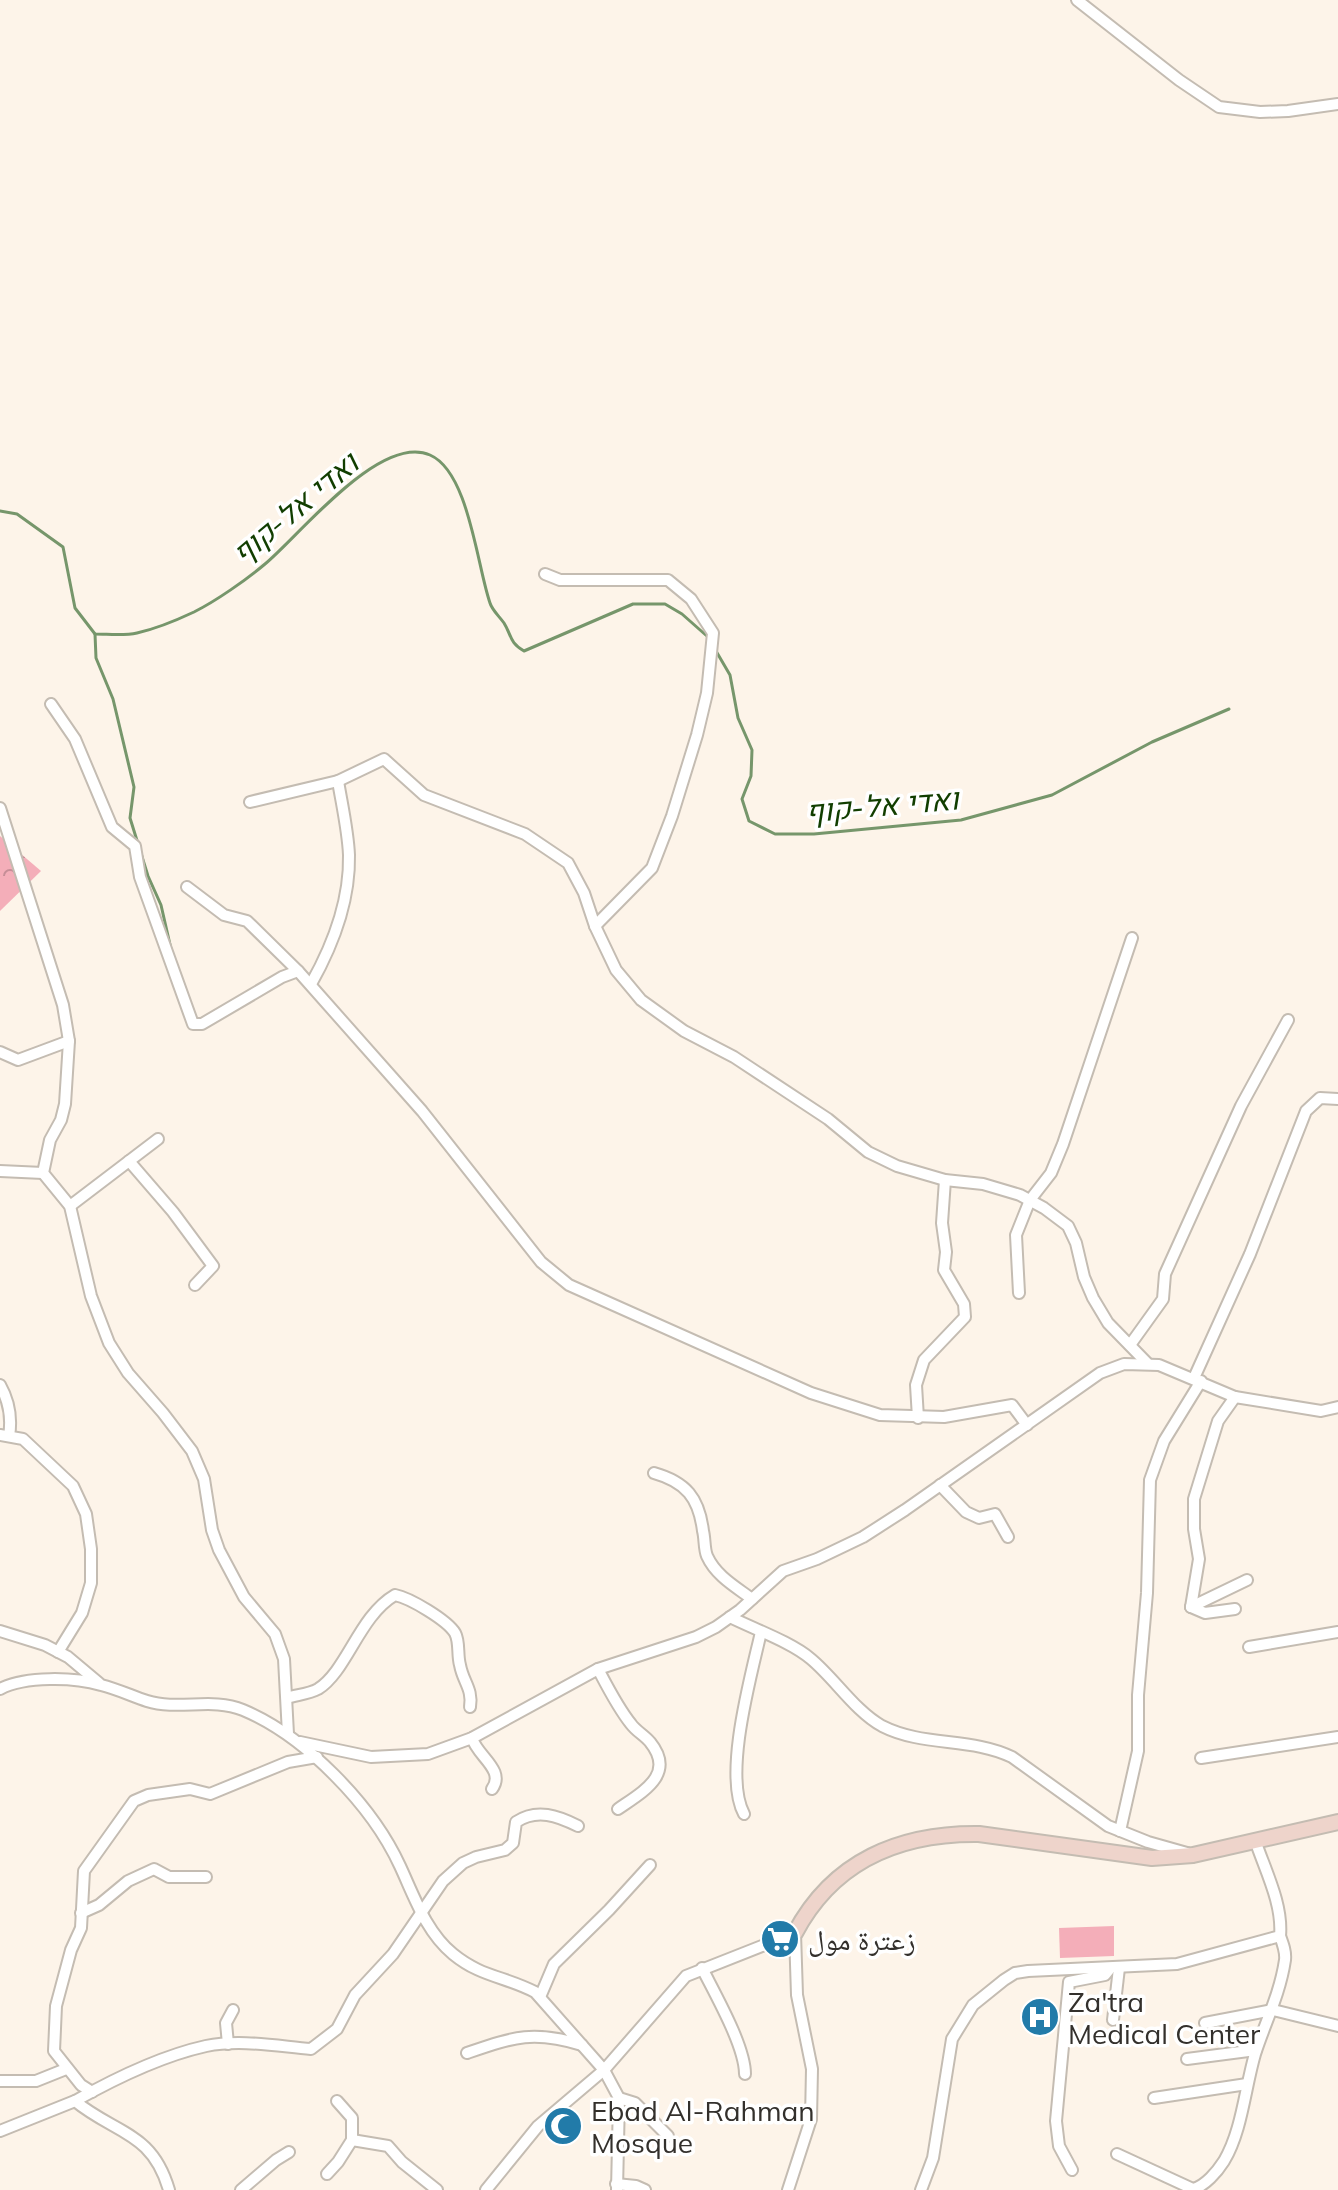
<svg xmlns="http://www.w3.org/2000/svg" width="1338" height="2190" font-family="Mulish,'Noto Naskh Arabic',Heebo,sans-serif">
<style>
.park{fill:url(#park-crowns)}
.garden{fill:#f4aeb9}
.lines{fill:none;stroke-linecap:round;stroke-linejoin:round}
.stream{stroke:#76966b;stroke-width:3}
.street-casing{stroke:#c4bcb2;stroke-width:14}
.secondary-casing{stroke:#c4bcb2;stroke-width:18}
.street{stroke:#fff;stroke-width:10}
.secondary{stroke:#eed4cb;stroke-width:14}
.labels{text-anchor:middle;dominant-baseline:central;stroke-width:7;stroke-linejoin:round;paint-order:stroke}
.poi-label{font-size:28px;fill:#33302c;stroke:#fff;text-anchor:start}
.water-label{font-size:30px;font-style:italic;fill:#113e00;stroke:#fff}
</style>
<defs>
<pattern id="park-crowns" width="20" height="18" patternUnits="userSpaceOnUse" patternTransform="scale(2)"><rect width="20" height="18" fill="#f4aeb9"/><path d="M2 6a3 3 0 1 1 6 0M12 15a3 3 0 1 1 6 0" fill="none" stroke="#c68e97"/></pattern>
</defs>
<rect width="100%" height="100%" fill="#fdf4e9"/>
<path class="park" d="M0 836 41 871 0 911Z"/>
<path class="garden" d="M1114 1926V1956L1060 1958 1059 1928Z"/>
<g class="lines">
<g class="stream">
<path d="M0 511 17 514 63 547 75 608 95 634C108 634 124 636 137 633 155 629 177 620 194 612 216 601 246 580 265 564 299 536 380 433 430 455 469 472 477 566 490 603 492 610 499 616 504 623 512 636 509 642 524 651L633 604H665L682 614 708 637"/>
<path d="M95 634 96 658 113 699 134 787 130 818 148 876 161 905 171 949"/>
<path d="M716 651 730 675 738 718 752 750 751 776 742 799 749 821 775 834H814L961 820 1052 795 1152 742 1229 709"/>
</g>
<g class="street-casing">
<g id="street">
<path d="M1077 0 1179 80 1219 107 1260 112 1288 111 1338 104"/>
<path d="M545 574 560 580H668L691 599 713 633 707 693 697 735 672 816 652 868 595 926"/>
<path d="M51 704 75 739 112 827 135 846 140 877 193 1024H202L282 977 298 971 422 1111 541 1262 569 1285 811 1393 880 1415 944 1417 1012 1405 1027 1425"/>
<path d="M250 802 338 781 384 759 424 795 525 834 568 863 584 893 595 926 616 970 641 1000 684 1031 734 1057 828 1119 868 1152 897 1166 945 1180 983 1184 1020 1195 1044 1208 1068 1226 1076 1243 1084 1277 1093 1298 1108 1323 1148 1364"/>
<path d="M0 808 63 1005 69 1041 65 1104 61 1120 50 1140 43 1173 70 1206 91 1296 109 1343 128 1373 163 1413 192 1451 204 1479 212 1530 219 1550 244 1597 275 1634 284 1659 288 1734"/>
<path d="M187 887 224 915 247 921 298 971"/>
<path d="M311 984C333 945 350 900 349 855 348 831 342 805 338 781"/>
<path d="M0 1052 18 1060 69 1041"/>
<path d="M129 1161 173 1212 213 1266 195 1285"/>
<path d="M0 1171 43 1173"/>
<path d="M70 1206 158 1139"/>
<path d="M1019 1293 1016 1235 1030 1200 1051 1173 1063 1144 1132 938"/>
<path d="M1130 1345 1163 1299 1165 1274 1241 1106 1288 1020"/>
<path d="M1194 1378 1250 1254 1306 1111 1320 1098 1338 1099"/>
<path d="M0 1385C9 1401 12 1418 9 1436"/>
<path d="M918 1418 916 1385 924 1360 965 1317 964 1304 944 1270 946 1252 942 1223 945 1180"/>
<path d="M0 1435 23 1439 73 1486 86 1514 91 1549V1583L82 1613 58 1652"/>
<path d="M654 1473C686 1482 699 1498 703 1531 705 1538 704 1549 707 1556 716 1576 736 1587 752 1599"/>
<path d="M940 1485 966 1512 979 1518 995 1514 1008 1537"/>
<path d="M1191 1607 1199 1559 1194 1529V1499L1218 1421 1235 1397"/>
<path d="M1191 1607 1247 1580"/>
<path d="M1191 1607 1205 1613 1235 1609"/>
<path d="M730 1617C754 1629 791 1642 811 1659 835 1679 855 1711 882 1726 923 1747 971 1737 1012 1757L1108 1826 1148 1842 1187 1853"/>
<path d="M0 1631 45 1645 68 1657 99 1683"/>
<path d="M1249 1647 1338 1632"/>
<path d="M598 1669C608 1688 618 1708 631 1724 636 1731 644 1735 650 1742 676 1774 644 1791 618 1809"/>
<path d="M0 1689C25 1676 74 1677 101 1685 117 1689 132 1696 147 1701 179 1711 212 1697 243 1710 305 1736 372 1805 400 1866 414 1896 426 1932 453 1954 481 1977 504 1976 535 1992L604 2070 619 2098 617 2190"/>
<path d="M287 1698C296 1695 309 1694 318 1689 347 1671 359 1616 395 1595 410 1598 447 1620 455 1633 460 1642 457 1655 460 1665 463 1682 473 1689 470 1707"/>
<path d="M472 1738C477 1756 506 1770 492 1789"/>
<path d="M300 1742 371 1757 428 1754 472 1738 598 1669 696 1637 716 1627 740 1610 783 1571 817 1559 863 1537 905 1510 1100 1373 1124 1364 1159 1365 1235 1397 1321 1411 1338 1407"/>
<path d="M1201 1758 1338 1737"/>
<path d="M744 1814C723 1775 751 1676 761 1632"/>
<path d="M1120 1831 1138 1751V1695L1147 1593 1150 1480 1164 1441 1201 1381"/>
<path d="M81 1913 99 1905 128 1881 154 1869 169 1877H206"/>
<path d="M702 1968C715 1994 745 2046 745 2074"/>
<path d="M540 1997 554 1964 609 1910 650 1865"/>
<path d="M1113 2020 1119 1968"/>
<path d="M1205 2023 1273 2010 1338 2026"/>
<path d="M228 2044 226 2023 233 2010"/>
<path d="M467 2053C514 2037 533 2030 582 2045"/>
<path d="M1187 2059 1256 2050"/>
<path d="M0 2081H36L66 2069"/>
<path d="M92 2092 81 2085 54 2051 56 2006 71 1950 81 1928 84 1871 134 1801 148 1795 190 1789 210 1794 288 1762 317 1757"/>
<path d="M619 2098 635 2103 668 2136"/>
<path d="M1154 2098 1247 2084"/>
<path d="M75 2101C114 2079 161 2056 206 2046 240 2039 276 2046 311 2049L337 2029 355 1995 393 1954 443 1881 463 1863 476 1857 505 1850 513 1843 516 1822C537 1808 558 1816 578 1826"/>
<path d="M0 2131 75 2101C115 2134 152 2131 169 2190"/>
<path d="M352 2140 388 2146 402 2162 437 2190"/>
<path d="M1117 2154 1193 2189C1205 2186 1217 2172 1224 2161 1242 2131 1245 2088 1255 2054 1265 2023 1280 1994 1285 1960 1286 1952 1283 1944 1280 1936"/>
<path d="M1072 2170 1059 2146 1056 2121 1069 1982 1105 1975 1109 1970"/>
<path d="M327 2174 338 2162 352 2140V2118L337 2101"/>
<path d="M616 2184 636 2186 645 2190"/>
<path d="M241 2190 276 2160 289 2152"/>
<path d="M486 2190 538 2126 604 2070 686 1976 795 1933 797 1995 812 2069 811 2119 788 2190"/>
<path d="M921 2190 933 2158 952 2039 973 2005 1004 1980 1015 1973 1028 1971 1177 1964 1280 1936C1283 1904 1265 1870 1255 1840"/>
</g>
</g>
<g class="secondary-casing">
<path id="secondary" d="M795 1933C833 1861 900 1833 979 1834L1152 1858 1193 1855 1338 1822"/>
</g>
<use href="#street" class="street"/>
<use href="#secondary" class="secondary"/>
</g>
<defs>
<g id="supermarket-disc" transform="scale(2)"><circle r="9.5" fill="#227ba9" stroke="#fff"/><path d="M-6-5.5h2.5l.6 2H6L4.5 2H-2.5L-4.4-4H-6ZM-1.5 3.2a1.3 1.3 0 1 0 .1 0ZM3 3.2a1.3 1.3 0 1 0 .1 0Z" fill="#fff"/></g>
<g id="hospital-disc" transform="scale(2)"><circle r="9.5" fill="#227ba9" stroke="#fff"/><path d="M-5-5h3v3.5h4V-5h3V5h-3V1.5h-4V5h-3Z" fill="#fff"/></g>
<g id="mosque-disc" transform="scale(2)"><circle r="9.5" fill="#227ba9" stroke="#fff"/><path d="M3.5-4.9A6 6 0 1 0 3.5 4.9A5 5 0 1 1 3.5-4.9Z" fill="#fff"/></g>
</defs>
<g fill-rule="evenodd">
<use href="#supermarket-disc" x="780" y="1939"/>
<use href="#hospital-disc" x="1040" y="2017"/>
<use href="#mosque-disc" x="563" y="2126"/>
</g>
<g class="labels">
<g class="poi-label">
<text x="808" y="1939">زعترة مول</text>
<text x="1068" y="2001">Za'tra<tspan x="1068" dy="32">Medical Center</tspan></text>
<text x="591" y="2110">Ebad Al-Rahman<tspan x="591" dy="32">Mosque</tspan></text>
</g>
<g class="water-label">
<text transform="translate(295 508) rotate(-40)">ואדי אל-קוף</text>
<text transform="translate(882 805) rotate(-5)">ואדי אל-קוף</text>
</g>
</g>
</svg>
